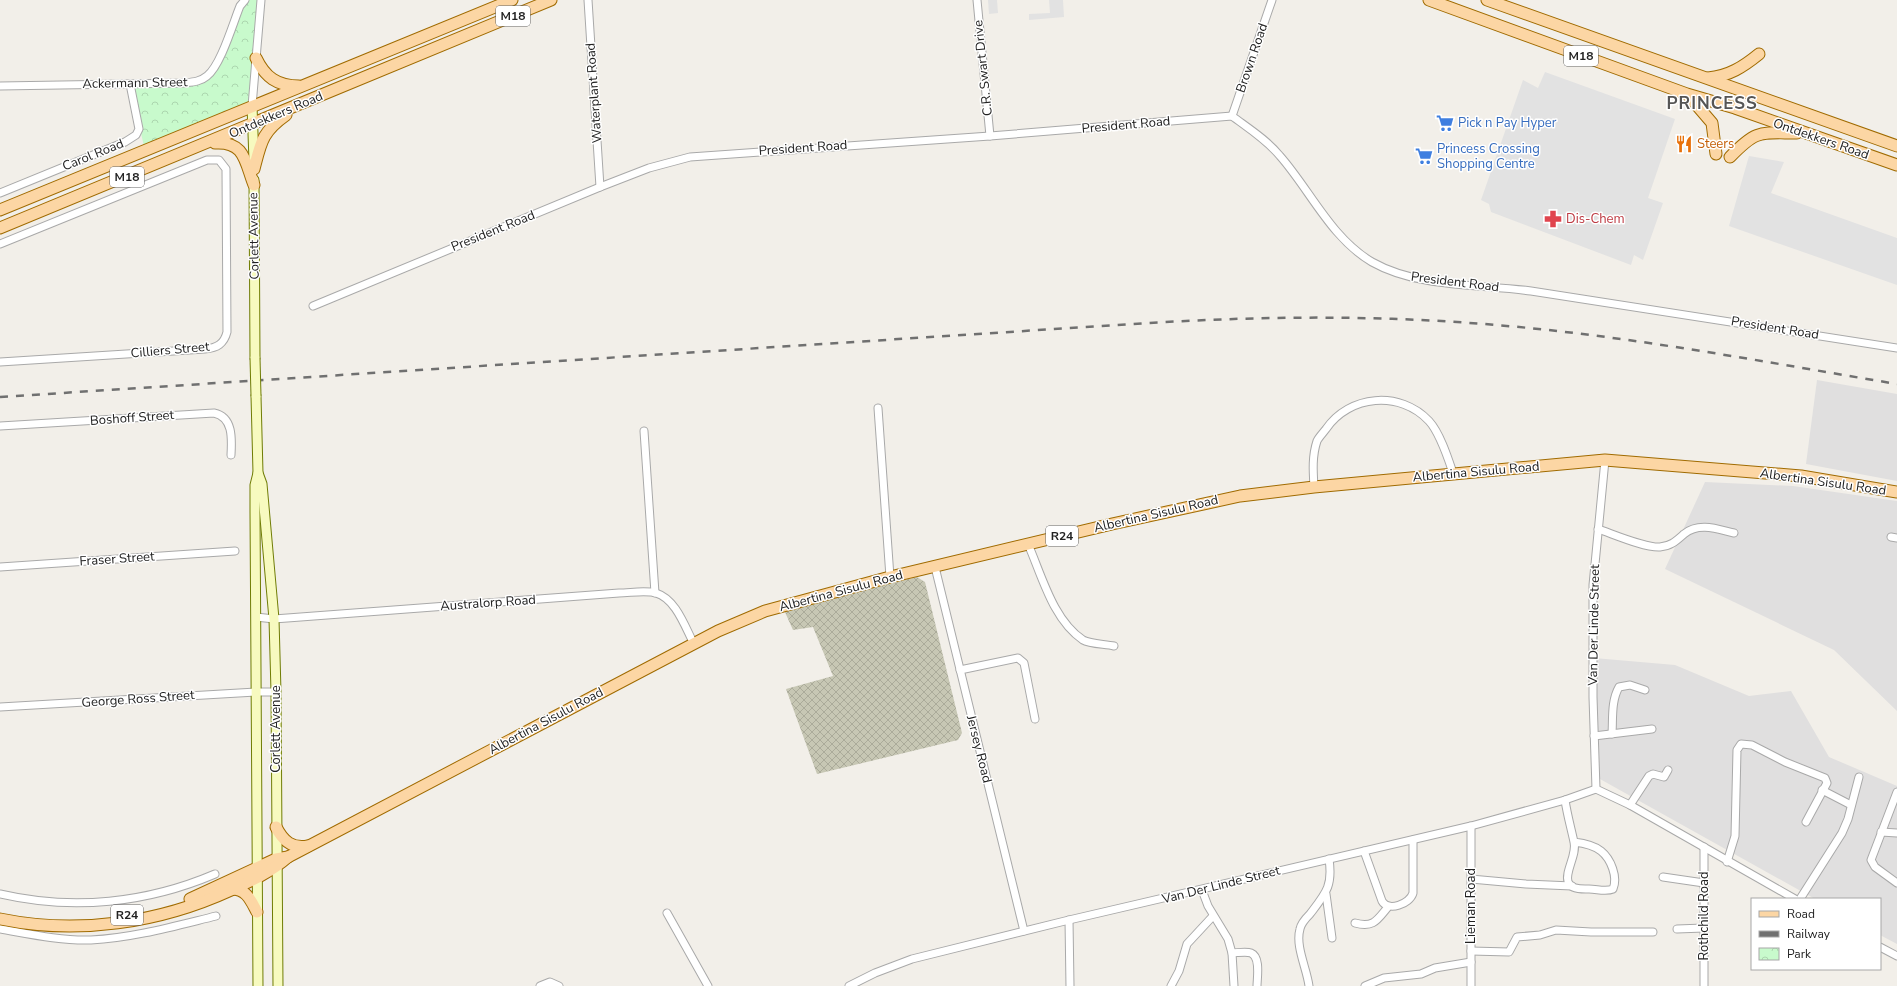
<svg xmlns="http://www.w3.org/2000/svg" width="1897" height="986" font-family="'Nunito Sans',sans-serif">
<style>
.residential{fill:#e0dfdf}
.construction{fill:url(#construction-cross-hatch)}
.park{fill:url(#park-crowns)}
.parking{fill:#e2e2e2}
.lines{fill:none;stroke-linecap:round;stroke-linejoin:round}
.street-casing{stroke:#a9a9a9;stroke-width:9}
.secondary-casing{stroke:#707d05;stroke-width:11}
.primary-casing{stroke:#a06b00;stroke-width:13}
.street{stroke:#fff;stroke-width:7}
.secondary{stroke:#f7fabf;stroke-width:9}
.primary{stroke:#fcd6a4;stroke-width:11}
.rail{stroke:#707070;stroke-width:2.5;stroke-dasharray:8 8;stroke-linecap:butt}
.secondary-bridge-casing{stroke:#707d05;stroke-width:11;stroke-linecap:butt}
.secondary-bridge{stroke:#f7fabf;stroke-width:9}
.labels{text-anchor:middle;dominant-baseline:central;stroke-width:3;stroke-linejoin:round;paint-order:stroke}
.shield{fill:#fff;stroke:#646464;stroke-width:1}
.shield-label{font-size:12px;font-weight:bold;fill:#222}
.street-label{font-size:13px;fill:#222;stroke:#fff}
.shop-label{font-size:13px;fill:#366cbe;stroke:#fff;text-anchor:start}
.food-label{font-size:13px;fill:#c56008;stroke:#fff;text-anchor:start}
.health-label{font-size:13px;fill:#be3a42;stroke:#fff;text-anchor:start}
.district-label{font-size:17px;font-weight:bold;letter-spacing:1px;fill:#555;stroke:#fff}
</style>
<defs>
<pattern id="construction-cross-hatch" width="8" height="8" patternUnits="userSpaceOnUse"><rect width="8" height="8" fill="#c7c7b4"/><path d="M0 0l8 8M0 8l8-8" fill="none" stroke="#abab9a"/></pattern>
<pattern id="park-crowns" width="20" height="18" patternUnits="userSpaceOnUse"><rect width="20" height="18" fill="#c8facc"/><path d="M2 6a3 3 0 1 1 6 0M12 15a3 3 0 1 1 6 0" fill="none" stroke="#acd6af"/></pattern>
</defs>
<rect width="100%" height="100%" fill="#f2efe9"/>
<g class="residential">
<path d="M1817 380 1897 394V481L1806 464Z"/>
<path d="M1705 482 1793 486 1897 501V711L1834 650 1665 569Z"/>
<path d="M1594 658 1675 665 1749 696 1791 691 1829 757 1897 786V944L1880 935V899H1815L1591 774Z"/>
</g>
<path class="construction" d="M917 577 925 582 962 733 958 740 817 774 786 689 833 676 813 627 793 630 784 610Z"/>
<path class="park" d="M245 0H261L252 106 145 151 130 84 183 83 208 76Z"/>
<g class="parking">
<path d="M988 0H997L998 13 989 14Z"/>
<path d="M1049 0H1063L1064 17 1029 20V14L1050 13Z"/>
<path d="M1545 72 1675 119 1648 198 1663 203 1643 260 1634 255 1631 265 1491 212 1489 204 1481 200 1523 80 1538 88Z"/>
<path d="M1749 156 1784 162 1771 193 1897 238V285L1729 226Z"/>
</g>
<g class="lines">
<g class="street-casing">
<g id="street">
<path d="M588 0 600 187"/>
<path d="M977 0 990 136"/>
<path d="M0 86 183 83C192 82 200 82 207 76 221 65 233 23 240 6L245 0"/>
<path d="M252 106 261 0"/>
<path d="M1232 116 1272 0"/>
<path d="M0 193 125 142 136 135 139 129 130 84"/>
<path d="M0 244 207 160H219L226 169 227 332C224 344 217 348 205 349L0 362"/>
<path d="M313 306 600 187 649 168 690 157 990 136 1232 116C1248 128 1267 140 1280 156 1310 190 1331 238 1372 262 1418 288 1480 284 1531 291 1653 309 1775 328 1897 348"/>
<path d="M878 408 890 577"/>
<path d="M0 426 214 413C233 417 232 438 231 455"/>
<path d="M644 431 655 593"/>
<path d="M1605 460 1593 585V697L1596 789 1630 805 1795 899"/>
<path d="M1314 487C1313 471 1312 456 1317 441 1319 437 1323 433 1326 429 1349 395 1400 390 1429 421 1440 433 1448 458 1453 473"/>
<path d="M1598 529C1613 534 1645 548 1660 547 1671 546 1676 541 1684 534 1699 522 1717 529 1734 533"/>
<path d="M1891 537 1897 538"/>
<path d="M1028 544C1042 576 1053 620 1083 640 1090 644 1105 644 1114 646"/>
<path d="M0 567 235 551"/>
<path d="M935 567 1024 931"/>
<path d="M256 617 274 619 619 593C630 593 645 590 656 593 676 599 685 627 694 644"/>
<path d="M960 670 1018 658 1024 663 1035 719"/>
<path d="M0 707 256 692H276"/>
<path d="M1612 734C1613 718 1611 701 1619 687L1630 685 1645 690"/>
<path d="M1594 736 1652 729"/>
<path d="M1822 790 1851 805"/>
<path d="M1897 792 1871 860 1875 867 1897 883"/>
<path d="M1565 800C1567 814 1571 828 1574 842 1579 860 1548 891 1589 889 1597 889 1606 892 1613 889 1618 877 1611 859 1601 851 1595 846 1582 843 1574 842"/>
<path d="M1630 805 1649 776 1653 774 1664 777 1668 770"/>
<path d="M1471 826V986"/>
<path d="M1881 832 1897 833"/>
<path d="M1364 851 1382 901C1388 912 1410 904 1413 893V840"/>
<path d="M1727 862 1735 836 1737 750 1741 744 1752 745 1785 762 1825 778 1827 783 1806 822"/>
<path d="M1663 877 1704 883"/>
<path d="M1471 879 1526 884 1572 886"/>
<path d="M1202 890 1208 906 1228 939 1232 953 1234 986"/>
<path d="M0 894C73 911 147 903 215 874"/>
<path d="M1326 894 1332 938"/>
<path d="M1800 899 1842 833 1848 819 1859 777"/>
<path d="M667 913 708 986"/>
<path d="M1069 920 1070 986"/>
<path d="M1355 923C1374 928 1377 920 1388 907"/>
<path d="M0 929C29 934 61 941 91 940 133 938 175 926 216 916"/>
<path d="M1677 929 1704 928"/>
<path d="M1880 947 1897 956"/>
<path d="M1471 951 1509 952 1517 937 1540 935 1556 930 1591 932H1653"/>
<path d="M1232 953C1237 953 1246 951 1251 953 1261 957 1257 978 1257 986"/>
<path d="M540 986 550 982 559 986"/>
<path d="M849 986 875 973 912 959 1069 920 1471 826 1565 800 1596 789"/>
<path d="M1171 986 1179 971 1187 944 1213 916"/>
<path d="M1309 986C1307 969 1295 946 1300 929 1301 923 1306 918 1310 914 1326 893 1333 886 1329 859"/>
<path d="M1365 986 1384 978 1421 974 1435 968 1471 962"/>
<path d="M1704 986V847"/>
</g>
</g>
<g class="secondary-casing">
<g id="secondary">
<path d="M252 106 254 161"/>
<path d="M254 180 255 358"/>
<path d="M256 396 258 473 262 484 274 619 276 692 278 986"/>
<path d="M258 986 255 512V485L258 473"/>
</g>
</g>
<g class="primary-casing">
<g id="primary">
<path d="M1429 0 1687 94 1735 108 1897 165"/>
<path d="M1487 0 1897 146"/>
<path d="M256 58C265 77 277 86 299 86"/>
<path d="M1708 78C1729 76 1743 67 1759 54"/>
<path d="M1688 95 1712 123 1716 154"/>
<path d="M215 143C245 141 245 162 254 185"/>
<path d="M1730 157C1757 129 1760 133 1797 133"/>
<path d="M254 169C261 142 262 132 286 115"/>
<path d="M0 210 512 0"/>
<path d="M0 228 551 0"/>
<path d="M276 827C283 841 292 849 308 846"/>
<path d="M232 889C247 889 251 901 257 912"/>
<path d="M190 899 276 859 288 857"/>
<path d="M0 919C78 935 159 923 231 890 251 881 271 872 288 857L718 631 765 611 890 577 1112 524 1240 496 1314 487 1605 460 1801 476 1897 492"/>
</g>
</g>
<use href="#street" class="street"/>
<use href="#secondary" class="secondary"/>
<use href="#primary" class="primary"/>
<path class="rail" d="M0 397 1148 323C1264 316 1380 315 1496 325 1630 336 1764 362 1897 384"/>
<g class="secondary-bridge-casing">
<path id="secondary-bridge" d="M255 358 256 396"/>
</g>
<use href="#secondary-bridge" class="secondary-bridge"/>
</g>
<defs>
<g id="supermarket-bare" transform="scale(1.38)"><path d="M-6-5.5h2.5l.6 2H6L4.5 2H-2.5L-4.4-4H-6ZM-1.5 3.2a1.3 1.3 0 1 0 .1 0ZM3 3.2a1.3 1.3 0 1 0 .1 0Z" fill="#3f7fe0" stroke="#fff" stroke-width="2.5" paint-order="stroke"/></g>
<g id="restaurant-bare" transform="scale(1.38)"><path d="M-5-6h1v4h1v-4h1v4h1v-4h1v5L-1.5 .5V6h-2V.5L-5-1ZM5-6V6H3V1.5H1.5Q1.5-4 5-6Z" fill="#e8710a" stroke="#fff" stroke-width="2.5" paint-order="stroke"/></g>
<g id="pharmacy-bare" transform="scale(1.38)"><path d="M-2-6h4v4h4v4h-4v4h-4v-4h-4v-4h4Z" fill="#e0444e" stroke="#fff" stroke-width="2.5" paint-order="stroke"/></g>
</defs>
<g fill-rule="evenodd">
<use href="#supermarket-bare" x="1445" y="123"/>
<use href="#restaurant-bare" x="1684" y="144"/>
<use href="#supermarket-bare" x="1424" y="156"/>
<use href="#pharmacy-bare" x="1553" y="219"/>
</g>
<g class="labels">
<g class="shield">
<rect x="496" y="6" width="34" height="20" rx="3"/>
<rect x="1564" y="46" width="34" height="20" rx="3"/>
<rect x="110" y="167" width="34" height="20" rx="3"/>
<rect x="1046" y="526" width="32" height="20" rx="3"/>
<rect x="111" y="905" width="32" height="20" rx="3"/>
</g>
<g class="shield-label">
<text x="513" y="16">M18</text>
<text x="1581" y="56">M18</text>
<text x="127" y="177">M18</text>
<text x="1062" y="536">R24</text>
<text x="127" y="915">R24</text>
</g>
<g class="street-label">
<text transform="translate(1252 58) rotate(-71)">Brown Road</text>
<text transform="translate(983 68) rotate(-96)">C.R. Swart Drive</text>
<text transform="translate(135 83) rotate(-1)">Ackermann Street</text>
<text transform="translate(594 93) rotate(-94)">Waterplant Road</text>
<text transform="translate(276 115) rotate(-23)">Ontdekkers Road</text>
<text transform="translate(1126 125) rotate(-5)">President Road</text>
<text transform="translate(1821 139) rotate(19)">Ontdekkers Road</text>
<text transform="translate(803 148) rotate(-4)">President Road</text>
<text transform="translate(93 155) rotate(-22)">Carol Road</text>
<text transform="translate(493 231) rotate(-22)">President Road</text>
<text transform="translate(254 236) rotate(-91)">Corlett Avenue</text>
<text transform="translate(1455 282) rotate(7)">President Road</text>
<text transform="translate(1775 328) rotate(9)">President Road</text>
<text transform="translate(170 350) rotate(-5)">Cilliers Street</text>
<text transform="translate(132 418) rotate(-4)">Boshoff Street</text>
<text transform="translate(1476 472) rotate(-5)">Albertina Sisulu Road</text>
<text transform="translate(1823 482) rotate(8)">Albertina Sisulu Road</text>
<text transform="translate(1156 514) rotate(-13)">Albertina Sisulu Road</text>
<text transform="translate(117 559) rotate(-4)">Fraser Street</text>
<text transform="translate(841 591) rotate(-15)">Albertina Sisulu Road</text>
<text transform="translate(488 603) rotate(-4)">Australorp Road</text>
<text transform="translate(1594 625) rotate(-89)">Van Der Linde Street</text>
<text transform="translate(138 699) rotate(-4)">George Ross Street</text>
<text transform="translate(546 721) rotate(-28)">Albertina Sisulu Road</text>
<text transform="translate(276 729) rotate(-90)">Corlett Avenue</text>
<text transform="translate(979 749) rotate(76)">Jersey Road</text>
<text transform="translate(1221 885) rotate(-14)">Van Der Linde Street</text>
<text transform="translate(1471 906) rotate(-90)">Lieman Road</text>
<text transform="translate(1704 916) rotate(-90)">Rothchild Road</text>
</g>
<g class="shop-label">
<text x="1458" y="123">Pick n Pay Hyper</text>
<text x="1437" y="149">Princess Crossing<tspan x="1437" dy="15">Shopping Centre</tspan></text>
</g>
<g class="food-label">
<text x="1697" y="144">Steers</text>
</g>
<g class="health-label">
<text x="1566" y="219">Dis-Chem</text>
</g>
<g class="district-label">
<text x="1712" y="103">PRINCESS</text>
</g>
</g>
<rect x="1751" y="898" width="130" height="72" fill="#ffffff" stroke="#a7a7a7"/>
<rect x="1759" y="911" width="20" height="6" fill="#fcd6a4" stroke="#a7a7a7"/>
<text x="1787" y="918" font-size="12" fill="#222222">Road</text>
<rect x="1759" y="931" width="20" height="6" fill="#707070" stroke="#a7a7a7"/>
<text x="1787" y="938" font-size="12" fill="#222222">Railway</text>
<rect x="1759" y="948" width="20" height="12" fill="url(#park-crowns)" stroke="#a7a7a7"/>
<text x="1787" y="958" font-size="12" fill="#222222">Park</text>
</svg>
